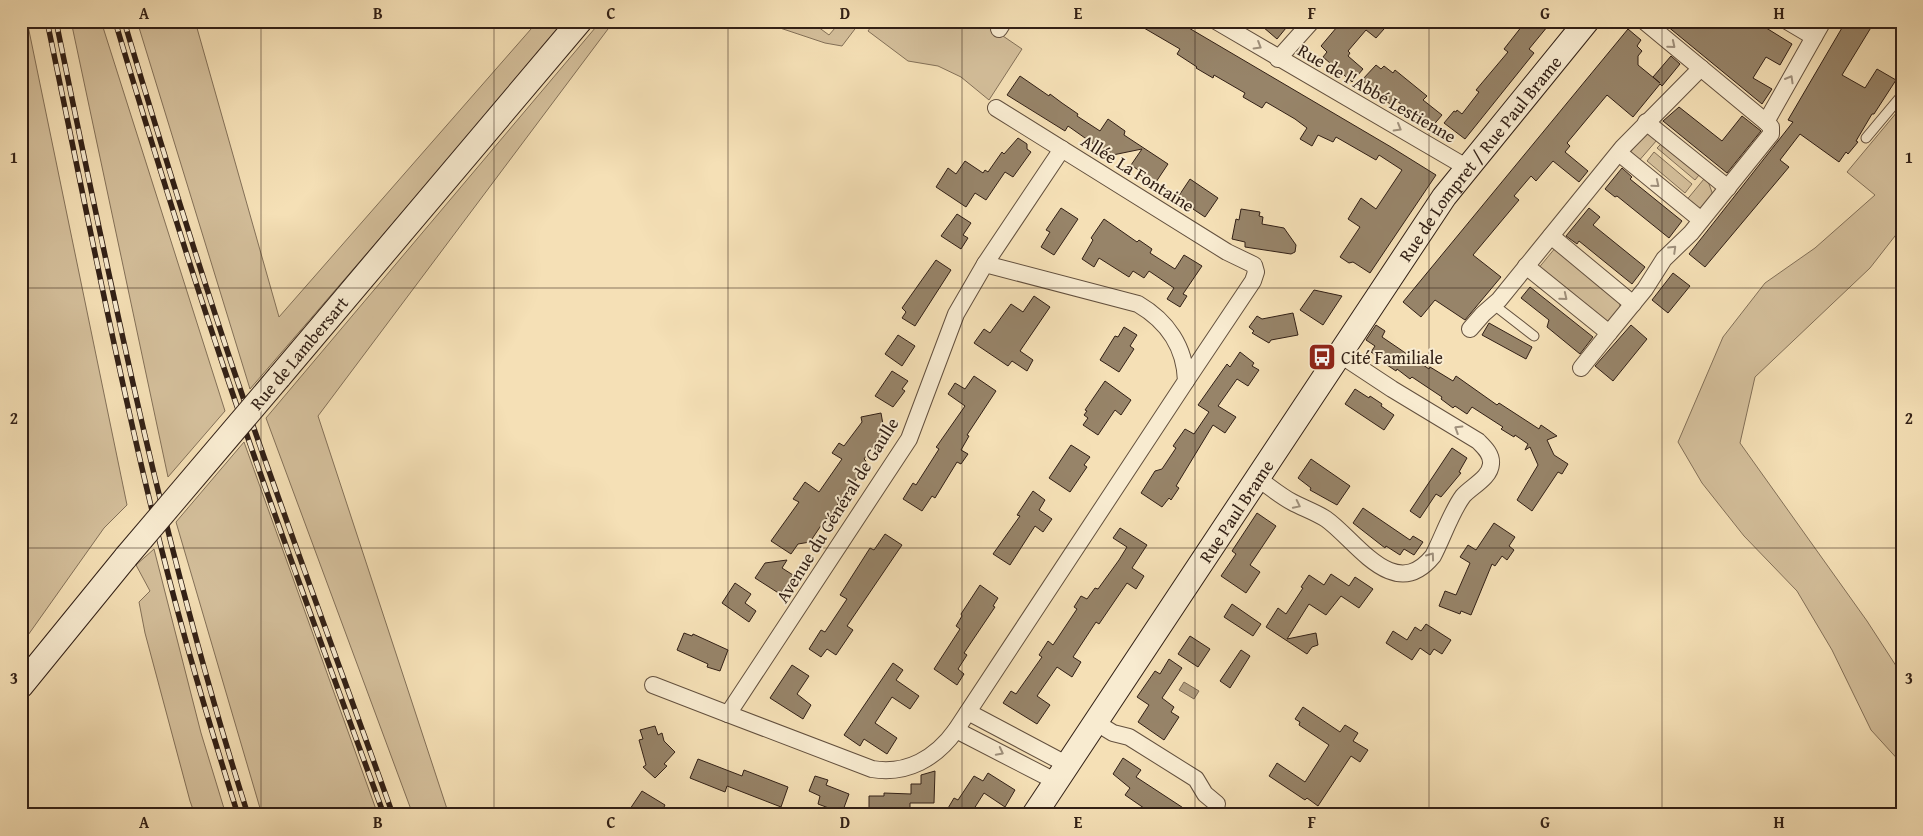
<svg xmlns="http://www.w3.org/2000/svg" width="1923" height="836" font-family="'Gentium Book Plus',serif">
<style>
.green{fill:#d4bf9b;stroke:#837058}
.water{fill:#b39f80;stroke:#7f6c56}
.building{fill:#978469;stroke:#322016}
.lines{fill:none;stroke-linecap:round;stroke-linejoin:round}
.lane-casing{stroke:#63503e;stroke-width:11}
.street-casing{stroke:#63503e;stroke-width:18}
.secondary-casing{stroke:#322016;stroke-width:26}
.lane{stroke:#f8ebd0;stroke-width:9}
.street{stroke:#f8ebd0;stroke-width:16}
.secondary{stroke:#f8ebd0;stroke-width:24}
.rail-casing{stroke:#322016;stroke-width:5.5}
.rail{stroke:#f8ebd0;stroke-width:4;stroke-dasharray:11;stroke-linecap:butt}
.secondary-bridge-casing{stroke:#322016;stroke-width:26;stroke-linecap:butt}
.secondary-bridge{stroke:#f8ebd0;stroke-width:24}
.oneway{stroke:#9f907c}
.grid{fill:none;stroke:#322016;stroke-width:1;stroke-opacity:0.55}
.labels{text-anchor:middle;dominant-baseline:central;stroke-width:4;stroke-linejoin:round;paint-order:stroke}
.street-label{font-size:18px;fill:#322016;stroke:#f8ebd0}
.poi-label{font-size:18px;fill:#322016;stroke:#f8ebd0;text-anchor:start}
.neatline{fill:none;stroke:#322016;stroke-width:2}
.grid-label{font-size:16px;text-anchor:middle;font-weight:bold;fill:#322016}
</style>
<rect width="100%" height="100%" fill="#f5e0b6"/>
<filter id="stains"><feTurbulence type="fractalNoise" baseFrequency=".004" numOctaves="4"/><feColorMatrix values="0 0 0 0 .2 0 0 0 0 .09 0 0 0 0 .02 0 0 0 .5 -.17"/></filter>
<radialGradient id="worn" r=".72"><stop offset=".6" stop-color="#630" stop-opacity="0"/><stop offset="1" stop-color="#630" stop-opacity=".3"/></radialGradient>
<g class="green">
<path d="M21 21H27L127 505 104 528 21 645Z"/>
<path d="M71 21H101L225 411 168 477Z"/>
<path d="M137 21H195L279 317 538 21H567L250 389Z"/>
<path d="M601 21H614L318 416 449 815H413L266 418Z"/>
<path d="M759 21H810L829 35 841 21H861L842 46 825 43Z"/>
<path d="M875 21H981L1022 49 989 100 961 77 938 66 908 61 868 31Z"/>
<path d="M1902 106V227L1870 268 1755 377 1740 443 1867 621 1902 675V764L1871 730 1832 650 1797 591 1744 536 1702 483 1678 442 1723 337 1765 283 1815 248 1875 195 1847 172Z"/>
<path d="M1647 132 1657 140 1637 163 1628 155Z"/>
<path d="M1661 144 1699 175 1695 180 1657 148Z"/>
<path d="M1654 152 1692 184 1685 193 1647 161Z"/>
<path d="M1704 179 1709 184 1713 195 1702 208H1697L1685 202Z"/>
<path d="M1556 247 1619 299C1622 310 1617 314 1610 322H1603L1537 270Z"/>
<path d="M244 442 378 815H262L176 522Z"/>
<path d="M154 549 201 733 226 815H195L190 801 145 633 139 602 150 591 136 565Z"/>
</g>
<path class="water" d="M1184 682 1199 691 1194 699 1179 690Z"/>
<g class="building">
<path d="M1132 21H1177L1391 147 1436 175 1370 273 1353 262 1349 263 1340 257 1360 227 1348 219 1361 198 1376 209 1402 170 1379 155 1376 160 1336 137 1333 142 1318 135 1312 146 1300 139 1307 128 1295 119 1266 102 1262 108 1243 97 1245 93 1214 75 1213 78 1196 68 1197 67 1177 54 1180 49Z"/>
<path d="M1256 21H1277L1286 28 1277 39Z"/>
<path d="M1342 21H1375L1384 29 1376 38 1366 30 1348 51 1350 53 1348 56 1363 69 1352 82 1323 57 1327 52 1321 46Z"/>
<path d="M1526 21H1552L1529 49 1534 53 1465 139 1444 123 1454 111 1456 112 1457 110 1462 114 1479 92 1476 90 1508 52 1504 49Z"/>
<path d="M1661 21H1677L1683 24 1685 21H1755L1792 44 1780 65 1766 57 1753 78 1772 89 1762 104Z"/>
<path d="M1846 21H1875L1842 75 1865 88 1877 69 1896 80 1874 114H1872L1856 141 1858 142 1848 154 1846 152 1839 162 1800 134 1780 160 1789 167 1705 267 1689 254 1793 122 1788 120Z"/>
<path d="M1628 29 1641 40 1637 46 1642 51 1638 56V65L1660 83 1653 77 1671 56 1680 64 1662 86 1660 84 1633 117 1607 95 1567 143 1570 146 1565 152 1588 171 1579 182 1553 161 1536 181 1531 176 1514 196 1519 200 1473 255 1501 277 1465 320 1435 300 1421 317 1403 302Z"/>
<path d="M1376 65 1381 69 1384 66 1393 73 1395 70 1427 96 1423 100 1442 115 1431 128 1426 124 1425 125 1396 100 1391 105 1362 80Z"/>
<path d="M1020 76 1049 96 1050 94 1062 103 1078 114 1077 116 1100 131 1108 119 1125 131 1124 135 1168 164 1156 182 1131 165 1142 149 1103 157 1102 150 1068 126 1065 131 1007 95Z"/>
<path d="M1679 107 1722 141 1742 116 1761 131 1727 173 1663 121Z"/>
<path d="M1018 138 1027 144V149L1031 152 1013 177 1005 172 986 200 975 193 966 207 936 187 948 168 956 174 965 161 983 173 985 170 988 172 1002 152 1004 154Z"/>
<path d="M1622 168 1632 177 1630 179 1682 221 1669 238 1617 196 1615 197 1605 189Z"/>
<path d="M1190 179 1218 198 1205 217 1193 209 1194 207 1178 197Z"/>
<path d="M1061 208 1078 219 1054 255 1041 247 1050 232 1046 230Z"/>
<path d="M1589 208 1600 217 1593 225 1645 267 1632 284 1579 241 1577 244 1566 236Z"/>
<path d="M1241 209 1260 212 1259 216 1263 217 1262 224 1284 228 1296 245 1295 252 1291 254 1245 247V242L1232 239 1236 219 1239 220Z"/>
<path d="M957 214 971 223 963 235 968 238 961 249 941 236Z"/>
<path d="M1104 219 1137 242 1139 240 1152 249 1150 253 1175 269 1184 255 1202 266 1183 294 1187 296 1180 307 1167 299 1174 288 1149 271 1144 278 1133 271 1129 277 1099 258 1094 267 1082 259 1093 240 1091 238Z"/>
<path d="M936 260 951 270 915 326 902 318 906 312 902 308Z"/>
<path d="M1673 273 1690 286 1668 313 1652 300Z"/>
<path d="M1530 287 1593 337 1580 354 1547 327 1549 320 1521 298Z"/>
<path d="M1314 290 1342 296 1323 325 1300 310Z"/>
<path d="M1034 296 1050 307 1020 351 1033 360 1027 371 1012 361 1008 366 974 343 984 329 990 333 1011 304 1023 312Z"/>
<path d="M1293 313 1298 335 1271 340 1269 343 1252 333 1254 331 1249 327 1257 316 1262 319Z"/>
<path d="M1489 323 1532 347 1526 359 1482 335Z"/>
<path d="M1376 325 1385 331 1382 337 1429 369 1430 367 1453 381 1456 376 1497 405 1499 403 1539 429 1541 425 1557 436 1547 440 1554 455 1568 464 1562 474 1558 472 1532 511 1517 500 1538 465 1530 447 1525 450 1528 444 1515 435 1514 437 1501 429 1503 427 1472 407 1467 414 1455 406 1453 408 1441 399 1442 397 1412 377 1410 379 1397 369 1396 371 1384 363 1385 361 1371 352 1375 346 1366 340Z"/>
<path d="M1631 325 1647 339 1613 381 1595 366Z"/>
<path d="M1124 327 1137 335 1130 346 1134 349 1119 372 1100 360 1115 336 1118 337Z"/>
<path d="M898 335 915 346 902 366 885 354Z"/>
<path d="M1240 352 1254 363 1252 366 1259 370 1248 386 1237 379 1218 406 1236 417 1225 433 1213 425 1176 486 1179 488 1171 500 1169 498 1162 507 1141 493 1155 471 1162 469 1176 448 1173 446 1185 429 1194 434 1209 412 1198 405 1227 364 1230 367Z"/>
<path d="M892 371 908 381 902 389 905 391 893 407 875 396Z"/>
<path d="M974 376 996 391 967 435 969 436 961 450 968 454 961 464 957 462 935 498 932 496 922 511 903 499 913 483 916 485 939 449 936 447 937 446 965 406 948 394 955 383 965 389Z"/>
<path d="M1105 381 1131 400 1121 415 1115 410 1098 435 1083 425 1088 418 1084 415 1087 411 1085 410Z"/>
<path d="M1355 389 1369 398 1370 396 1382 404 1381 406 1394 415 1384 430 1345 404Z"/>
<path d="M881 413 884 430 864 459 866 461 861 469 863 470 827 519 826 518 810 542 798 544 791 554 771 541 799 502 793 499 805 482 819 492 842 459 832 453 839 443 844 446 862 422 861 417Z"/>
<path d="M1071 445 1090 457 1084 465 1087 467 1070 492 1049 478Z"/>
<path d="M1452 448 1467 458 1459 472 1461 473 1441 497 1436 494 1420 518 1410 511Z"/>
<path d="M1311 459 1350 486 1337 505 1310 490 1311 488 1298 478Z"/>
<path d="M1033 491 1045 500 1039 510 1052 519 1043 532 1035 526 1010 565 993 554 1020 516 1017 515Z"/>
<path d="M1363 508 1410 540 1413 536 1423 542 1414 555 1404 549 1400 555 1386 546 1385 548 1353 523Z"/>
<path d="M1257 513 1276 526 1250 565 1260 572 1246 593 1221 576 1236 554 1232 551Z"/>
<path d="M1494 523 1515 537 1509 546 1514 550 1507 560 1502 556 1495 566 1492 564 1471 615 1461 611 1460 614 1439 606 1445 591 1456 595 1470 563 1460 557 1468 545 1476 550Z"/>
<path d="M1120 528 1147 545 1132 568 1144 576 1136 589 1127 583 1099 624 1096 622 1073 657 1081 662 1072 677 1057 667 1037 696 1050 705 1037 724 1003 703 1011 691 1016 694 1042 657 1039 655 1048 641 1053 645 1077 609 1074 607 1081 596 1087 599 1095 588 1098 589 1119 560 1127 547 1113 538Z"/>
<path d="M885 534 902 545 847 626 853 630 836 655 827 649 821 657 809 649 821 630 825 632 847 599 840 595 870 548 874 550Z"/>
<path d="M787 560 782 568 793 575 780 594 755 578 765 563Z"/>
<path d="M1331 574 1349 586 1355 577 1373 589 1359 608 1341 596 1326 615 1309 604 1287 639 1316 633 1318 645 1312 647 1307 654 1266 627 1278 608 1286 614 1303 588 1301 587 1309 575 1324 585Z"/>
<path d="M735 583 751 594 745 603 756 611 749 622 722 603Z"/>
<path d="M980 585 998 598 993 606 995 607 964 653 967 655 958 669 964 674 957 685 934 669 960 629 956 626 962 616 961 614Z"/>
<path d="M1232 604 1261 624 1253 636 1224 617Z"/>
<path d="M1426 624 1451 640 1442 654 1434 649 1430 655 1420 648 1412 660 1386 643 1393 631 1407 640 1415 627 1421 631Z"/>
<path d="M684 633 692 636 693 634 728 650 720 671 707 667 708 664 677 650Z"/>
<path d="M1190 636 1210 649 1198 667 1178 654Z"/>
<path d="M1241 650 1250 656 1230 688 1220 681Z"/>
<path d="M1169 659 1182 668 1162 698 1174 707 1171 712 1179 717 1164 740 1138 722 1149 705 1137 697 1155 671 1160 674Z"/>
<path d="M893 663 903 670 896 680 919 696 910 709 892 697 875 723 897 738 887 754 864 739 860 746 844 735Z"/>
<path d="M792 665 809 676 797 694 811 705 803 719 770 698Z"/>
<path d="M1303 707 1340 732 1345 725 1358 733 1353 741 1368 750 1360 762 1351 756 1318 806 1307 798 1305 800 1269 776 1277 763 1305 782 1329 745 1299 725 1300 722 1295 719Z"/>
<path d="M655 726 658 735 662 733 664 741 675 752 664 764 667 766 655 778 643 767 646 765 639 740 643 739 640 730Z"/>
<path d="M1123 758 1141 770 1136 777 1194 815H1154L1125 795 1130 788 1113 774Z"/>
<path d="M698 759 742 776 744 770 788 787 781 807 727 786 725 792 690 778Z"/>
<path d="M935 771 934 803H910V815H884V813L869 812V796H884V793L911 794V784H921V775Z"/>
<path d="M988 773 1015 790 1005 807 984 793 970 815H944L954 798 958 800 974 776 983 781Z"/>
<path d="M815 776 828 780 826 785 849 794 842 813 818 804 820 796 809 791Z"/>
<path d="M642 791 665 805 660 815H639L630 809Z"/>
</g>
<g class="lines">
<g class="lane-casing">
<g id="lane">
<path d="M1866 138 1902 95"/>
<path d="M1494 305 1534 336"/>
</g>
</g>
<g class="street-casing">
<g id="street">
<path d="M1216 21 1466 167"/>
<path d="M1787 21 1814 37"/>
<path d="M999 29 1004 21"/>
<path d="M1278 59 1312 21"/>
<path d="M996 108 1227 252 1254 265 1256 272 1253 281 1186 381"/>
<path d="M1646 122 1728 188"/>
<path d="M1766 122 1823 21"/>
<path d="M1619 153 1701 220"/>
<path d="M1551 236 1633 304"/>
<path d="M985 264 1138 304C1167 321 1185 347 1186 381L956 730C936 758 907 775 872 769L728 714 909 439 956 314Z"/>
<path d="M985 264 1062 149"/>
<path d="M1526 266 1609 333 1645 289 1664 259 1691 233 1771 134V127L1766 122 1644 21"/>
<path d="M1470 329 1483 314 1499 300 1623 147 1701 68"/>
<path d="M1581 368 1609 333"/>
<path d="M1257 478C1269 486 1279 495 1292 502 1303 508 1315 512 1326 519 1356 540 1394 604 1433 556 1443 537 1451 512 1463 496 1472 486 1490 478 1491 464 1492 454 1484 447 1478 441L1392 389 1339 354"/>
<path d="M653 685 728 714"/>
<path d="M968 712 1066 764"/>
<path d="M1095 722 1113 733 1129 737 1196 779 1205 794 1217 804"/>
<path d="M956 730 1055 781"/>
</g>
</g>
<g class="secondary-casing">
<g id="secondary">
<path d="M279 377 580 21"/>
<path d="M21 686 126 557"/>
<path id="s1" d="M1034 815 1444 197 1587 21"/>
</g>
</g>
<use href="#lane" class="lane"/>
<use href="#street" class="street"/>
<use href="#secondary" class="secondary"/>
<g class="rail-casing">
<g id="rail">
<path d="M47 21C84 198 118 375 162 551 184 639 210 727 238 815"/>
<path d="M56 21C111 288 165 555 248 815"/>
<path d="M115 21C150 138 186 255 225 371 275 520 330 667 384 815"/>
<path d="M124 21C159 138 195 255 234 371 285 520 340 667 393 815"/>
</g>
</g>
<use href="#rail" class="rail"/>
<g class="secondary-bridge-casing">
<path id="secondary-bridge" d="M126 557 279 377"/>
</g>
<use href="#secondary-bridge" class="secondary-bridge"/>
</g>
<defs><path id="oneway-chevron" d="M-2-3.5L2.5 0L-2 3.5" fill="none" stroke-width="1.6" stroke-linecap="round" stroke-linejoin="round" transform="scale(1.25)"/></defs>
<g class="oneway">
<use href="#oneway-chevron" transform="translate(1672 45) rotate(40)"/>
<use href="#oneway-chevron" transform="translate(1258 46) rotate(31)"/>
<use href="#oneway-chevron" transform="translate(1790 79) rotate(-60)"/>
<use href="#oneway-chevron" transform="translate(1398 128) rotate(30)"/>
<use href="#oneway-chevron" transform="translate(1656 184) rotate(39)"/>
<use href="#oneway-chevron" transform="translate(1673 249) rotate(-44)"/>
<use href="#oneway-chevron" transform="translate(1564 297) rotate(39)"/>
<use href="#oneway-chevron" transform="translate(1458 429) rotate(-148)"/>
<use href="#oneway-chevron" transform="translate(1297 505) rotate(26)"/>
<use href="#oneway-chevron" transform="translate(1431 556) rotate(-54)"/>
<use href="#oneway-chevron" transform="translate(1000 752) rotate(27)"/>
</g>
<path class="grid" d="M261 21V815M494 21V815M728 21V815M962 21V815M1195 21V815M1429 21V815M1662 21V815M21 288H1902M21 548H1902"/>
<defs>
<g id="bus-square" transform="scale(1.4375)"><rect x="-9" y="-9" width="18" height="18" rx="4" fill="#8f2418" stroke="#f8ebd0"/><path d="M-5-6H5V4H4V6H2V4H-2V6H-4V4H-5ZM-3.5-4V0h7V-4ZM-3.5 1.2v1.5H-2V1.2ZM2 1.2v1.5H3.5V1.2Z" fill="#fff"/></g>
</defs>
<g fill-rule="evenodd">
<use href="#bus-square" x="1322" y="357"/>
</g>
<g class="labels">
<g class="street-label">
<text transform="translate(1377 93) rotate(30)">Rue de l'Abbé Lestienne</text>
<text stroke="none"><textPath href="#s1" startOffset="794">Rue de Lompret / Rue Paul Brame</textPath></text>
<text transform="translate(1138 173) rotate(32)">Allée La Fontaine</text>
<text transform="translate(299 353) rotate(-50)">Rue de Lambersart</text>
<text transform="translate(837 510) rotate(-58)">Avenue du Général de Gaulle</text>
<text stroke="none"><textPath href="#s1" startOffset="365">Rue Paul Brame</textPath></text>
</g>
<g class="poi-label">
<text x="1341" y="357">Cité Familiale</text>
</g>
</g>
<rect width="1923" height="836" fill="none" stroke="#f5e0b6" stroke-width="55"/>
<rect x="28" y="28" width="1868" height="780" class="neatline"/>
<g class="grid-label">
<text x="144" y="19">A</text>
<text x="378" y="19">B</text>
<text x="611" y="19">C</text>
<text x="845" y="19">D</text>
<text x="1078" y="19">E</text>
<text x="1312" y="19">F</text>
<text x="1545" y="19">G</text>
<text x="1779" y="19">H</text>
<text x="14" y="163">1</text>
<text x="1909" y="163">1</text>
<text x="14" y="424">2</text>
<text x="1909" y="424">2</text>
<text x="14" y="684">3</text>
<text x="1909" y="684">3</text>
<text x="144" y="828">A</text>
<text x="378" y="828">B</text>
<text x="611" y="828">C</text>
<text x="845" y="828">D</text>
<text x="1078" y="828">E</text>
<text x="1312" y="828">F</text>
<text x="1545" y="828">G</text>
<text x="1779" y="828">H</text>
</g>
<rect width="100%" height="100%" filter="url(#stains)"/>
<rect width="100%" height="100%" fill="url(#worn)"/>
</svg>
